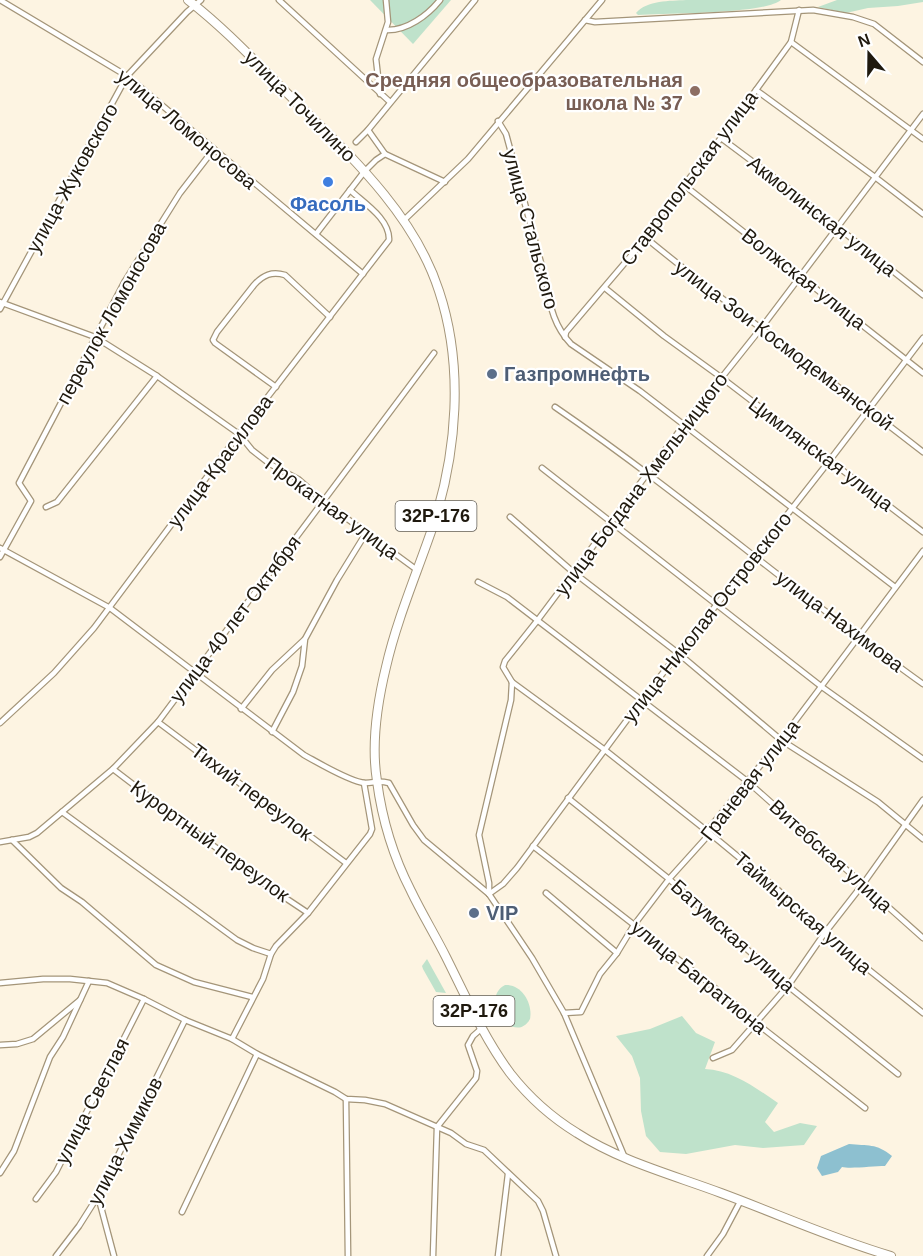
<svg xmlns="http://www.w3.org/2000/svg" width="923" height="1256" font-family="Arial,sans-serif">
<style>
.green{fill:#bfe2cb}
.water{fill:#8dc0d0}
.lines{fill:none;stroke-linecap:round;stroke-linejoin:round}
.minor-casing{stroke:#a49579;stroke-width:7}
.primary-casing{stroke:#a49579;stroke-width:10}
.minor{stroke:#fff;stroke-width:4.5}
.primary{stroke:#fff;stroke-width:8}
.education-dot{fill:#8d6e63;stroke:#fff;stroke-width:2}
.shop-dot{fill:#3f7fe0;stroke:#fff;stroke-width:2}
.service-dot{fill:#5c6f8a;stroke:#fff;stroke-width:2}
.labels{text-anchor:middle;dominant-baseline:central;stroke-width:4.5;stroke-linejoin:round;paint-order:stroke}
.shield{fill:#fff;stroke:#625e56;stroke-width:1.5}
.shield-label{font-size:18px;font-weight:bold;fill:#1f190e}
.education-label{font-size:20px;font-weight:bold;fill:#785e54;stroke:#fff;text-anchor:end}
.street-label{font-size:20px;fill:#1f190e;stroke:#fff}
.shop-label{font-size:20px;font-weight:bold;fill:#366cbe;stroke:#fff}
.service-label{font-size:20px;font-weight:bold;fill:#4e5e75;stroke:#fff;text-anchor:start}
</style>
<rect width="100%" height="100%" fill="#fdf4e2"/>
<g class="green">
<path d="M370 0H451L413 44Z"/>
<path d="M686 0H781C765 14 666 13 638 15L636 13C647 0 670 1 686 0Z"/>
<path d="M837 0H923V2L898 6 868 8 846 13 818 7Z"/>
<path d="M427 959 446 993 436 992 423 969 422 966Z"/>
<path d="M505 985C522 984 533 1004 530 1019 514 1047 478 999 505 985Z"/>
<path d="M682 1016 696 1033 715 1042 705 1069C732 1070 756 1088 778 1103L765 1122 774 1132 800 1123 817 1126 804 1145 763 1148 735 1145 686 1154 660 1152 646 1136 641 1111 640 1078 632 1056 616 1036 650 1029Z"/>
</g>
<path class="water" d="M849 1144C868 1146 876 1143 892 1156L885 1166C874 1166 850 1169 842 1167L838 1172 822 1176 817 1168 821 1156Z"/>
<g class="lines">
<g class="minor-casing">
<g id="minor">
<path d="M0 0 127 76 363 274"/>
<path d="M279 0 390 102"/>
<path d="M585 20 595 22 813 10 853 17 874 24 923 62"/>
<path d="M386 30C407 31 428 15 440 0"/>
<path d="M791 42 923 139"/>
<path d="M756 90 875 177 923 214"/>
<path d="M380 94 376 59 388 22 386 0"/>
<path d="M498 121 506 134 547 285C550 308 555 327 571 344L640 391 895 587"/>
<path d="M368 130 385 154 445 182"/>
<path d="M721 138 788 188 923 295"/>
<path d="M356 142 368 130 475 0"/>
<path d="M684 185 923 373"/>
<path d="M403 221 468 159 602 0"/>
<path d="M316 234 364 172 376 160 385 154"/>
<path d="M646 238C736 312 831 380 923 452"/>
<path d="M605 288 664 336 722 378 923 532"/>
<path d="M0 302 95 337 157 376 239 434 252 450 270 464 298 479 323 501 417 570"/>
<path d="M0 309 127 76 187 12 201 0"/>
<path d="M565 337 566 332 646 238 659 217 721 138 791 42 799 10"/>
<path d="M276 387 215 343 213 340 217 332 254 285C263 275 272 271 285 275L330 317"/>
<path d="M555 407C682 494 798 595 923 684"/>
<path d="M542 468 822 687 923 759"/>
<path d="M46 507 57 502 157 376"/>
<path d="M510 517 573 572 678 653 781 740 878 802 923 839"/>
<path d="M0 548 110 608 304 755C317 762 350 782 365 783 375 783 377 780 389 783L413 825 424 840 489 894 532 958 564 1013 625 1158"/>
<path d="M0 557 31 501 19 483 125 281 180 193 214 149"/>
<path d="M478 582 507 597 747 781 923 938"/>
<path d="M512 682 605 750 707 831 776 888 824 934 923 1013"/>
<path d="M241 709 272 670 304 640"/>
<path d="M158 722 346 863"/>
<path d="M0 723 54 673 94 628 239 434 389 240C390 219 364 203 350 190"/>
<path d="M272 732 293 692 302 666 305 639 337 580 366 533"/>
<path d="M113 769 257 879 308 913"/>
<path d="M568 798 669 879 788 986 898 1074"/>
<path d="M62 812 237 940 253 948 271 954"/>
<path d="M12 840 61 888 82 902 156 965 194 982 252 997"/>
<path d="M0 842 29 837 37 833 113 769 158 722 434 353"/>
<path d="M533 846 729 999 756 1023 865 1108"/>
<path d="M546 893 617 953"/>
<path d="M489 894V883L479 835 511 700 512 682 503 667 505 661 537 621 683 426 762 327 923 114"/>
<path d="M489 894 503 884 517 868 641 701 830 460 923 338"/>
<path d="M0 983 43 979H70L107 983 144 999 185 1020 232 1039 257 1054 335 1092 346 1099 365 1100 385 1104 451 1133 466 1144 484 1150 538 1201 543 1211 556 1256"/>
<path d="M564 1013 581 1012 600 974 617 953 634 925 669 879 705 839 707 831 781 740 923 551"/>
<path d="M232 1039 263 979 271 954 276 946 308 913 370 834 372 829 364 783"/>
<path d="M0 1045 17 1044 33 1039 80 1000"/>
<path d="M713 1058 732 1050 788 986 824 934 863 884 923 800"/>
<path d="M346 1099 348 1256"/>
<path d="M0 1173 14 1151 50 1057 63 1037 89 981"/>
<path d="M98 1196 114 1256"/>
<path d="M36 1199 56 1172 144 999"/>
<path d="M182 1212 257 1054"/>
<path d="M56 1256 79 1226 98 1196 185 1020"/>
<path d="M433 1256 437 1127 476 1078 477 1071 468 1045 473 1036 482 1028"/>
<path d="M498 1256 508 1174"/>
<path d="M707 1256 723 1234 741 1200"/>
</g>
</g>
<g class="primary-casing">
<path id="primary" d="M188 0C223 27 253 59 284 90 343 149 413 210 439 291 464 366 457 452 433 526 417 573 397 619 386 667 377 704 371 744 377 781 382 819 394 858 411 891 422 914 435 935 446 957 465 995 484 1038 510 1073 528 1096 551 1117 577 1133 620 1161 673 1175 721 1193 778 1214 833 1239 891 1256"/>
</g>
<use href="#minor" class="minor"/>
<use href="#primary" class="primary"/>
</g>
<circle class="education-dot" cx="695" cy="91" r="6"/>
<circle class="shop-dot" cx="328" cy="182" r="6"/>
<g class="service-dot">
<circle cx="492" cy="374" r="6"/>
<circle cx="474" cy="913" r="6"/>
</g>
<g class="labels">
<g class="shield">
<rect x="395.5" y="501" width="81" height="30" rx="4.5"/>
<rect x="433.5" y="996" width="81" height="30" rx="4.5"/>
</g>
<g class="shield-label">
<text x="436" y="516">32Р-176</text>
<text x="474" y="1011">32Р-176</text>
</g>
<g class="education-label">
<text x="683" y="80">Средняя общеобразовательная<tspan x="683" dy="23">школа № 37</tspan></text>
</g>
<g class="street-label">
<text transform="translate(300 106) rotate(45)">улица Точилино</text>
<text transform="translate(187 129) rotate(40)">улица Ломоносова</text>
<text transform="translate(72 178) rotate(-61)">улица Жуковского</text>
<text transform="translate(689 178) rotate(-53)">Ставропольская улица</text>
<text transform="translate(822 216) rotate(38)">Акмолинская улица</text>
<text transform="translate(531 229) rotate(75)">улица Стальского</text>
<text transform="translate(804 279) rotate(38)">Волжская улица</text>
<text transform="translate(111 313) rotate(-61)">переулок Ломоносова</text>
<text transform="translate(784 345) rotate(37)">улица Зои Космодемьянской</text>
<text transform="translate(821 454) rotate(37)">Цимлянская улица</text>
<text transform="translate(220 461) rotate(-53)">улица Красилова</text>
<text transform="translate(641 484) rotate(-53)">улица Богдана Хмельницкого</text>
<text transform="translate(332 508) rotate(36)">Прокатная улица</text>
<text transform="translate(707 617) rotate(-52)">улица Николая Островского</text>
<text transform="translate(235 619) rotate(-53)">улица 40 лет Октября</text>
<text transform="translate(840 621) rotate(37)">улица Нахимова</text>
<text transform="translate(750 780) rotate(-52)">Граневая улица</text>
<text transform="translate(252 792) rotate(37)">Тихий переулок</text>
<text transform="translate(210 841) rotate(36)">Курортный переулок</text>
<text transform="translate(831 856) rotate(42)">Витебская улица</text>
<text transform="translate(803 913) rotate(41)">Таймырская улица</text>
<text transform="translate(733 936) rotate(42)">Батумская улица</text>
<text transform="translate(699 977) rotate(39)">улица Багратиона</text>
<text transform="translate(92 1101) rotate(-63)">улица Светлая</text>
<text transform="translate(125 1141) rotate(-63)">улица Химиков</text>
</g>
<g class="shop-label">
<text x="328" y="204">Фасоль</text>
</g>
<g class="service-label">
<text x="504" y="374">Газпромнефть</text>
<text x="486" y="913">VIP</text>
</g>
</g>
<g transform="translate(869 54) rotate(340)" stroke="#ffffff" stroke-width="4.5" paint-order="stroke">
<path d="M0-4.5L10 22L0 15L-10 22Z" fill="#1f190e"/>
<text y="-9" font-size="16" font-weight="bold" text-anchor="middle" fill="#1f190e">N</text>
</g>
</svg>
